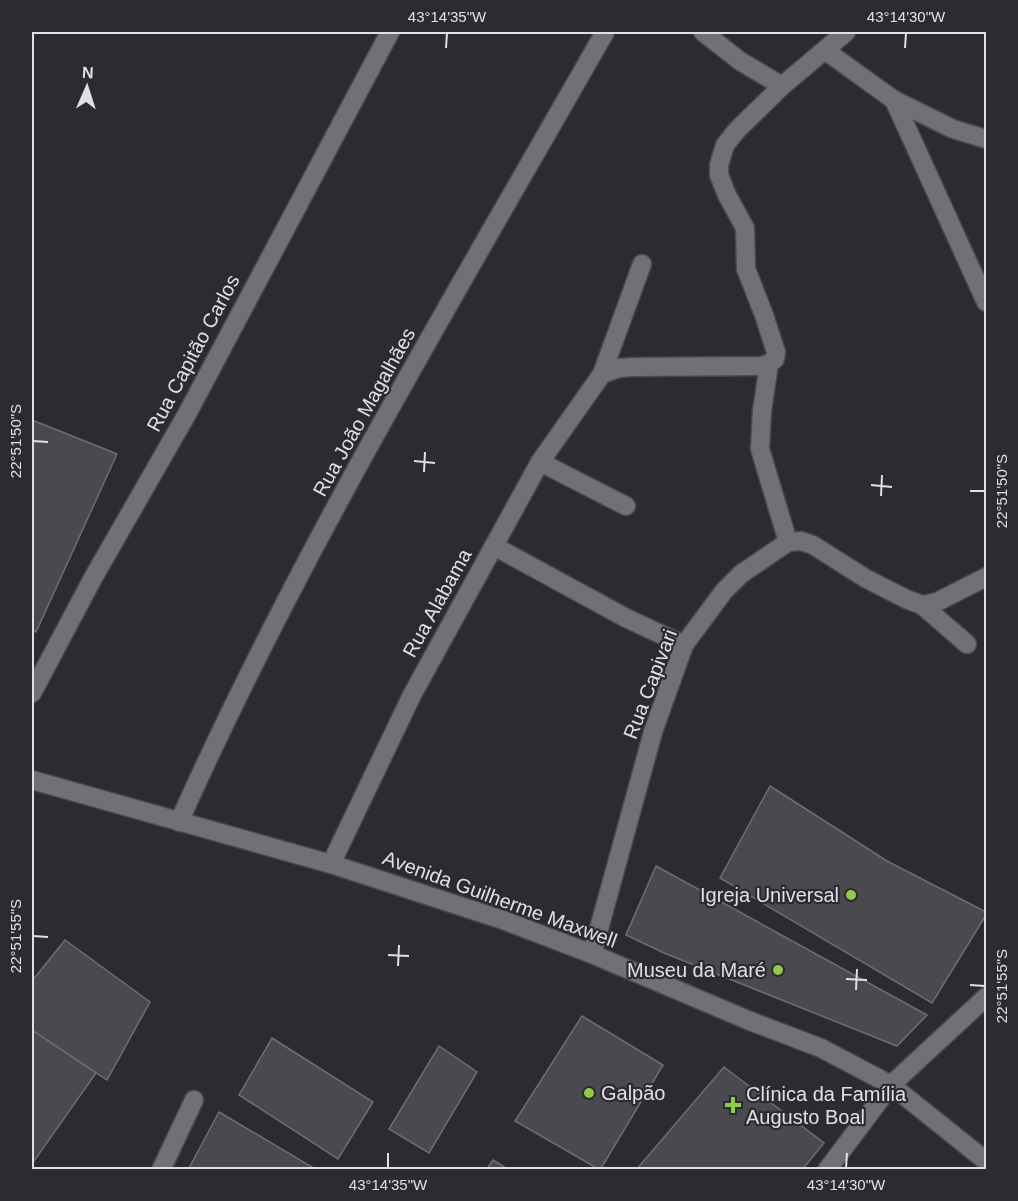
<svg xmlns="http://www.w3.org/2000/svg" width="1018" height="1201" font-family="Arial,sans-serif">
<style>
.building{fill:#4a494f;stroke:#6e6d72;stroke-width:1.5}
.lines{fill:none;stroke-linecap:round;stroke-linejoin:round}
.minor-casing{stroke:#49484d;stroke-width:21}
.minor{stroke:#717076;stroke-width:18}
.ticks{fill:none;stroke:#e0dfe3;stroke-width:2}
.poi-dot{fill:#8ecd43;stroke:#2c2b30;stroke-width:2}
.labels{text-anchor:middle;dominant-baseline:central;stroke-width:4.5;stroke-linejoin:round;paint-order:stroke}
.street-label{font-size:20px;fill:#e0dfe3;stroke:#2c2b30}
.poi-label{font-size:20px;fill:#e0dfe3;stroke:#2c2b30;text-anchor:end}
.neatline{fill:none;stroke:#e0dfe3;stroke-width:2}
.ticks-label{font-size:15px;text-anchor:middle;fill:#e0dfe3}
</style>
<rect width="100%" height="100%" fill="#2c2b30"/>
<g class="building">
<path d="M32 420 117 454 36 632 32 629Z"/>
<path d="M770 786 887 861 986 912V915L932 1003 720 878Z"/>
<path d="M656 866 927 1015 897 1046 664 953 626 935Z"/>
<path d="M65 940 150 1002 107 1080 32 1030V981Z"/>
<path d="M582 1016 663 1065 600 1170 515 1121Z"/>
<path d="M32 1030 96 1073 32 1164Z"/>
<path d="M272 1038 373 1102 338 1159 239 1095Z"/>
<path d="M439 1046 477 1072 429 1153 389 1129Z"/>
<path d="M724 1067 824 1143 802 1170H636Z"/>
<path d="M219 1112 317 1170H188Z"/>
<path d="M493 1160 509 1170H486Z"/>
</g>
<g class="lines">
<g class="minor-casing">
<g id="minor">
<path d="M703 32 740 61 782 86 846 32"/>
<path d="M826 51 894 100 986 302"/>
<path d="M894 100 953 129 986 139"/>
<path d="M769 364 762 411 760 449 788 542"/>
<path d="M602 374 619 368 635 367 760 366 769 364 775 359 776 352 764 315 746 269 745 228 727 195 719 175V165L725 145 737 130 782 86"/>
<path d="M540 462 626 506"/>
<path d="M494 546 626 618 684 645"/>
<path d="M922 605 967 644"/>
<path d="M32 693 93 578 187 414 390 32"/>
<path d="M32 780 331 864 503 920 592 954 750 1021 821 1048 891 1085 986 1161"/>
<path d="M179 822C301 549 457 292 605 32"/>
<path d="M331 864 412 695 540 462 602 374 642 264"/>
<path d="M592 954 653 732 684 645 724 591 741 574 788 542 801 541 813 545 865 578 906 599 922 605 937 602 986 577"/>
<path d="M161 1170 194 1100"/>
<path d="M827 1170 891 1085 986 997"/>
</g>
</g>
<use href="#minor" class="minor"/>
</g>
<path class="ticks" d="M446 48 447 33M905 48 906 33M33 441 48 442M414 461 435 463M424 472 425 452M871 485 892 487M970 491H985M881 496 882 475M33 936 48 937M388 955 409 956M398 966 399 945M846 979 867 980M970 985 985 986M856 990 857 969M388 1168V1153M846 1168 847 1153"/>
<g class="poi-dot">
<circle cx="851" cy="895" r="6"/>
<circle cx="778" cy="970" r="6"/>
<circle cx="589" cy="1093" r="6"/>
<path d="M730 1096h6v6h6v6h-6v6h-6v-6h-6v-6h6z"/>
</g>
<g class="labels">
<g class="street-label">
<text transform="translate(193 353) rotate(-62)">Rua Capitão Carlos</text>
<text transform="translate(364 412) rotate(-61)">Rua João Magalhães</text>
<text transform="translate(437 603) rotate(-61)">Rua Alabama</text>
<text transform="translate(650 684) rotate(-69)">Rua Capivari</text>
<text transform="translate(500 899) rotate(20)">Avenida Guilherme Maxwell</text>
</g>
<g class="poi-label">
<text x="839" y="895">Igreja Universal</text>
<text x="766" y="970">Museu da Maré</text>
<text x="601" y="1093" text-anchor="start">Galpão</text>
<text x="746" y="1094" text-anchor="start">Clínica da Família<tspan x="746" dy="23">Augusto Boal</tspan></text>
</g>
</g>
<rect width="1018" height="1201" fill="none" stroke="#2c2b30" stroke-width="66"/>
<g transform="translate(87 87) rotate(3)" stroke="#2c2b30" stroke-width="4.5" paint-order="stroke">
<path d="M0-4.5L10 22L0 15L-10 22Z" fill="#e0dfe3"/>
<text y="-9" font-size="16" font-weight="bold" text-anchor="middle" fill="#e0dfe3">N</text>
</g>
<rect x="33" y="33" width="952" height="1135" class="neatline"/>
<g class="ticks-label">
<text x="447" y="22">43°14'35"W</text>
<text x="906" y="22">43°14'30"W</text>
<text transform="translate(16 441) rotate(-90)" y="5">22°51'50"S</text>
<text transform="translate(1002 491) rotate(-90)" y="5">22°51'50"S</text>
<text transform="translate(16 936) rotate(-90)" y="5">22°51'55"S</text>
<text transform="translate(1002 986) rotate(-90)" y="5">22°51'55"S</text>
<text x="388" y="1190">43°14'35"W</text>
<text x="846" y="1190">43°14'30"W</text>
</g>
</svg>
